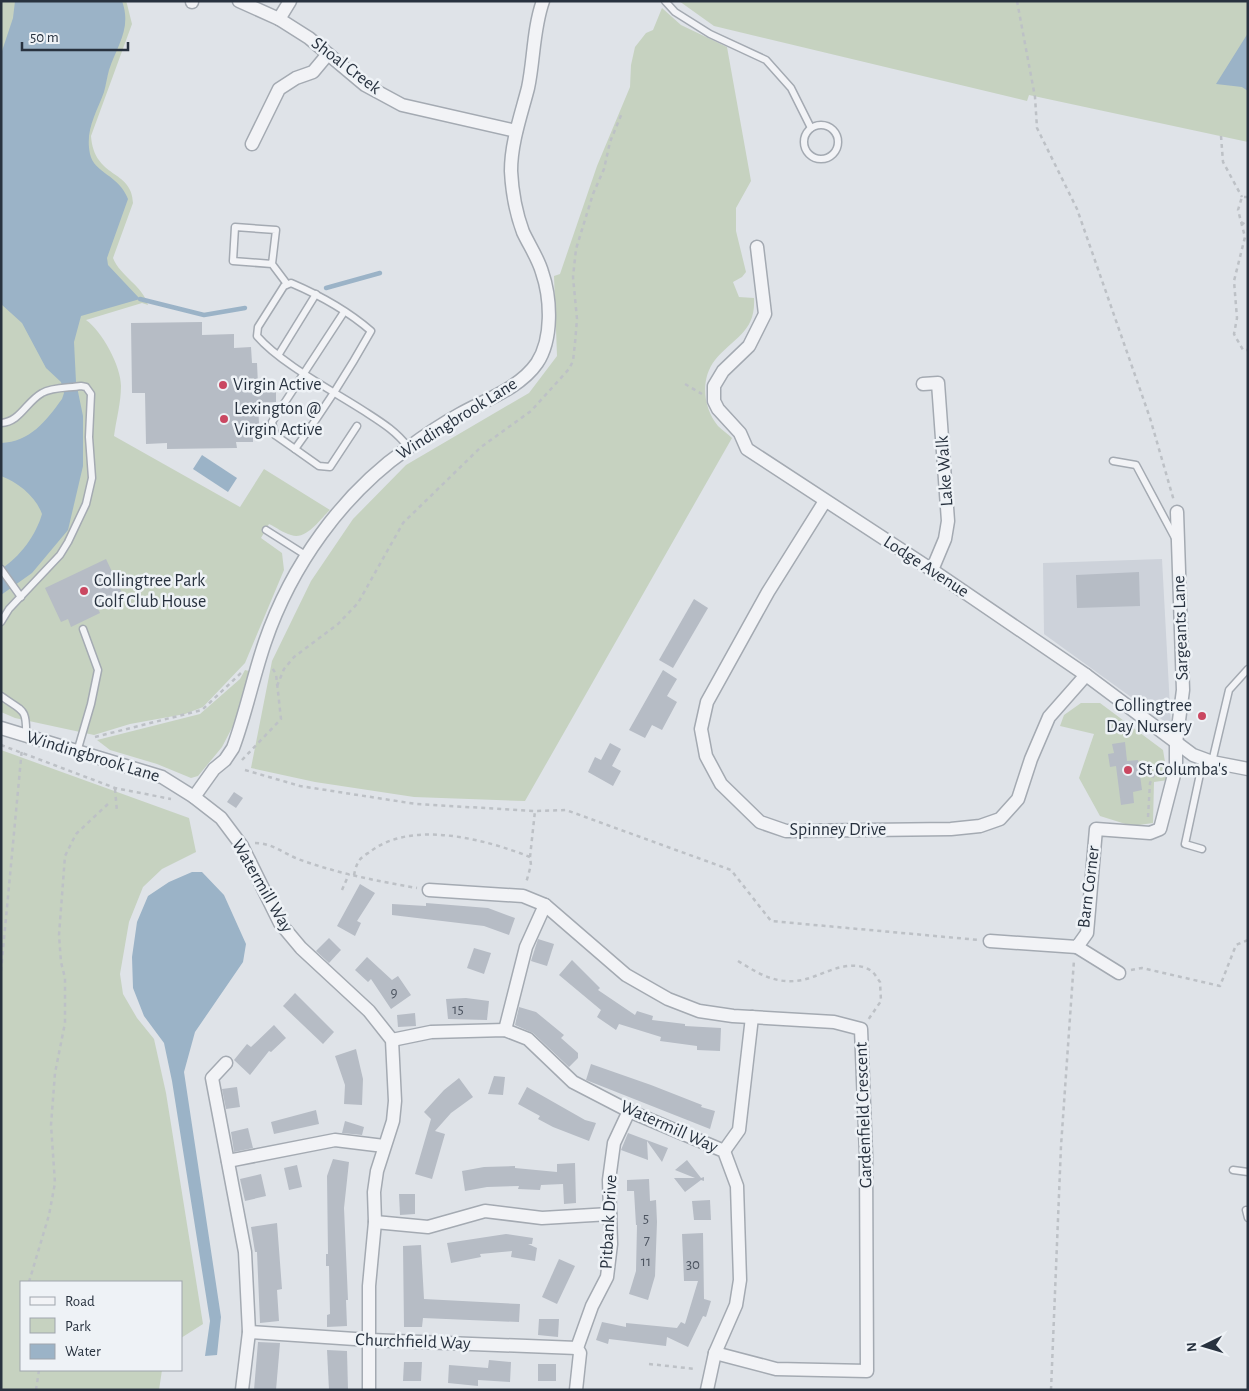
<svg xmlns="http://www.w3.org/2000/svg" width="1249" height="1391" font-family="'Alegreya Sans',sans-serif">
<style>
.built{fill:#cdd2da}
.green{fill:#c6d2c0}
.water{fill:#9bb3c7}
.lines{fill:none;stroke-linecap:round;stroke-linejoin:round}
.stream{stroke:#9bb3c7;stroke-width:4.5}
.building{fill:#b6bcc5}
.service-casing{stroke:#a4aab2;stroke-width:9}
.minor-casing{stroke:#a4aab2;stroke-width:15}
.path{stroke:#bdc1c6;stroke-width:2.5;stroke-dasharray:4 4;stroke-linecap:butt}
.service{stroke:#f2f3f6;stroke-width:6}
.minor{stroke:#f2f3f6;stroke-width:12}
.poi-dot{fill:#ca4761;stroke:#eef2f6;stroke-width:2}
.labels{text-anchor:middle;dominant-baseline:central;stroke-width:5;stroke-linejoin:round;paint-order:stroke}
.number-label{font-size:15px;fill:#4c5460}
.street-label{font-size:18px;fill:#28323f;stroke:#eef2f6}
.poi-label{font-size:18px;fill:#28323f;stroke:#eef2f6;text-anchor:start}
</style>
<rect width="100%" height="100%" fill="#dfe3e8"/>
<path class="built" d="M1162 559 1171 726 1044 634 1043 563Z"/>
<g class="green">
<path d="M1 1H126L127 4 132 24 91 136C94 179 132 169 133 203L113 258C120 276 143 286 148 305L142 303 86 320C102 331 121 366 121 386 121 403 116 420 114 436L240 507 264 469 330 510C320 519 306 541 291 535 283 533 276 527 269 524L261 538 282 553 284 570 245 663 203 707 185 714 130 724 94 735 15 718 1 712Z"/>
<path d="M679 1H1248V142L1029 95 1027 101 714 26Z"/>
<path d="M662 8 681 25 727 47 751 181 736 208V231L746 272 742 277 733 282 739 297 754 298C756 332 734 337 715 360 700 379 703 408 718 426 722 430 728 434 732 438L525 801 414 797 315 782 251 768 272 661 311 581 353 519 406 465 529 393 557 356 554 276 560 274 597 166 630 87 631 65 635 47 646 33 653 30Z"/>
<path d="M245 670 249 671 247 678 234 724 222 747 198 776 191 778 157 764 110 750 97 740 200 714 240 679Z"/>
<path d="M1081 703H1100L1163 750 1168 780 1154 782 1153 823 1132 826 1100 816 1079 778 1094 734 1060 726 1064 715Z"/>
<path d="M1 750 189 818 196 852 162 869 143 887 129 922 120 974 123 994 137 1018 154 1039 166 1093 203 1324 181 1338V1282H21V1370H162L159 1390H1Z"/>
</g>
<g class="water">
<path d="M15 1H122C132 28 117 46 109 70 107 77 106 85 104 92 96 114 85 130 90 154 94 173 119 175 128 199L107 258 108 265 140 299 81 316 74 342 76 382 83 416V466L68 530 32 573 1 595V569C20 557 36 535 42 514 36 497 18 482 1 476V443C30 442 46 421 62 399L64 393 61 382 46 368 22 323 1 304V54L13 18Z"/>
<path d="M1248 33V91L1242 87 1216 84Z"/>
<path d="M202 455 237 478 228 492 193 469Z"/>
<path d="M192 872H202L224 895 246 944 243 962 195 1032 184 1072 221 1317 217 1355 205 1356 210 1321 172 1081 164 1043 144 1016 133 988 132 957 137 922 148 896 169 882Z"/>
</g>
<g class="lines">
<g class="stream">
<path d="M326 288 380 273"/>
<path d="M140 299 204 315 245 308"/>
</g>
</g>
<g class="building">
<path d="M202 322V335L234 334V348L251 347 252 363H257L258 385H276V402L258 403 259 424 253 425V442H236L237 448 167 449V443L146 444 145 393H132L131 323Z"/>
<path d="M106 559 122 593 96 605 100 613 71 627 68 619 61 622 45 588Z"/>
<path d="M1139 572 1140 606 1077 608 1076 575Z"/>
<path d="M694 599 708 608 673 668 659 660Z"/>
<path d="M663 670 677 679 667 696 677 702 662 730 652 725 645 738 629 730Z"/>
<path d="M1125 742 1127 761 1138 760 1142 790 1133 792 1134 803 1121 805 1116 766 1110 767 1108 754 1114 753 1112 744Z"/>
<path d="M610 743 621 749 612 766 621 771 613 786 588 772 595 757 601 760Z"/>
<path d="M234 792 243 798 236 808 227 802Z"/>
<path d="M360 884 375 893 357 921 361 923 355 936 337 926Z"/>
<path d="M426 903 488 908 515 918 509 935 484 926 392 915V904L426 906Z"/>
<path d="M329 938 341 950 329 963 316 951Z"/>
<path d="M538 939 554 944 547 966 531 961Z"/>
<path d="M474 948 491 953 484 974 467 968Z"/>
<path d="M367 957 392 980 398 976 411 995 391 1009 371 979 368 982 355 970Z"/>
<path d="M572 960 600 988 598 990 635 1015 637 1011 653 1016 652 1020 685 1024V1026L721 1028 720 1051 697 1050V1046L660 1041 661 1037 619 1024 616 1030 597 1017 601 1010 559 975Z"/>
<path d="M295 993 334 1032 323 1044 283 1006Z"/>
<path d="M466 998 489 1001 487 1020 448 1019 446 999Z"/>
<path d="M519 1007 536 1012 564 1035 561 1038 578 1053V1058L569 1067 533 1033 515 1025Z"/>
<path d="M415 1013 416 1026 398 1027 397 1015Z"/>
<path d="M274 1025 286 1038 271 1052 269 1051 250 1075 234 1060 247 1044 251 1047Z"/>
<path d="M356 1049 363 1079 362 1105 344 1104 345 1085 335 1056Z"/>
<path d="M591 1064 651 1085 702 1105 701 1107 715 1111 710 1129 586 1080Z"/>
<path d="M494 1076 505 1077 503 1095 488 1094Z"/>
<path d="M459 1078 473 1097 451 1113 435 1131 445 1134 432 1179 415 1174 431 1119 424 1112 444 1090Z"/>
<path d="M237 1087 240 1107 226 1109 222 1089Z"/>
<path d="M527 1087 585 1120 596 1123 589 1141 553 1127 538 1119 540 1116 518 1104Z"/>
<path d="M316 1110 319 1124 274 1134 271 1122Z"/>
<path d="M345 1121 364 1127 362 1135 342 1133Z"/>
<path d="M248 1128 253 1148 234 1152 231 1132Z"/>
<path d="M628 1133 668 1148 662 1162 647 1141 648 1160 621 1150Z"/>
<path d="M333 1159 349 1162 344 1208 348 1300H346L347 1326 327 1327V1315L330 1314 329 1266H326V1254H328L327 1176Z"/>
<path d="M687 1160 701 1178 704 1177V1181L701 1180 685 1192 674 1178H695L675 1170Z"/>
<path d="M575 1163 576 1203 564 1204 563 1184 541 1185 540 1190 518 1189 519 1186 487 1187 465 1191 462 1171 484 1167 515 1166V1168L557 1172V1164Z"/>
<path d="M297 1165 302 1187 289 1190 284 1168Z"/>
<path d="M261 1174 266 1196 245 1201 240 1179Z"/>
<path d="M649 1179 650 1201 656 1200 657 1222 655 1276 648 1300 629 1294 636 1271 637 1225H636L634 1191H627V1180Z"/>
<path d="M399 1194H415V1214L400 1215Z"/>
<path d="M710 1200 711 1220H694L692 1201Z"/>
<path d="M277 1223 282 1289 277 1290 279 1321 260 1323 257 1252H255L251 1227Z"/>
<path d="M703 1233 704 1299 711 1301 706 1317 703 1316 688 1347 667 1337 666 1346 609 1339 608 1344 596 1340 602 1322 626 1327V1323L677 1328 681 1322 685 1324 698 1281H684L682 1234Z"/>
<path d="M506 1234 533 1238 532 1244H528L537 1248 535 1261 511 1257 512 1251 480 1254 481 1257 451 1263 447 1243Z"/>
<path d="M421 1245 424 1299 520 1304 519 1322 423 1318 422 1327H404L403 1246Z"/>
<path d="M559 1259 575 1266 557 1304 542 1297Z"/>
<path d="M539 1319H559L558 1337 538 1335Z"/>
<path d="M258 1342 280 1343 276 1390H254Z"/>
<path d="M327 1350 347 1351 348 1390H329Z"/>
<path d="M489 1360 511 1362 510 1382 478 1380V1386L448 1383 449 1365 488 1368Z"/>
<path d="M404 1362H422L421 1381H403Z"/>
<rect x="538" y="1364" width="18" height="17"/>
</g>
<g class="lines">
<g class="service-casing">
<g id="service">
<path d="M665 1 675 12 710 34 766 60 791 88 811 128"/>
<circle cx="821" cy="142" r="17"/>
<path d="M272 264 233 261 235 227 276 230 272 264 287 284"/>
<path d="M344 312 272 422 275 435 295 449C323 411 348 372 371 331 348 311 319 295 291 283L284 286 258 327 257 336C280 363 333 391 364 411 381 422 396 431 408 447"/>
<path d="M279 354 316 294"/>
<path d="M1 423C20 422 26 402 42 393 52 387 69 388 81 386L86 387 91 394 89 437 92 478 86 504 68 542 60 555 9 609 1 622"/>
<path d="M295 449 319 466 330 467 357 426"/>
<path d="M1113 461 1136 465 1175 538"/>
<path d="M266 530 307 556"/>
<path d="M1 569 21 597"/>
<path d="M1 696C23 712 27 707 26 737"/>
<path d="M77 752 91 704 98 670 83 629"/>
<path d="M1212 762 1229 690 1248 669"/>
<path d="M1202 849 1185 844 1203 760"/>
<path d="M1233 1170 1248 1172"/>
<path d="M1246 1210 1248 1218"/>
</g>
</g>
<g class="minor-casing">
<g id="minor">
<path d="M239 1 279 19 309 38 365 85 402 105 516 131"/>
<path d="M192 2V1"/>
<path d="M279 19 290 1"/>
<path d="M252 144 279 89 296 78 313 72 328 54"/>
<path d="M757 247 765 314 749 346 723 371 714 386V401L718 409 740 433 747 449 932 570 1086 675 1193 755 1212 762 1248 769"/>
<path d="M923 384 938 383 948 521 945 539 932 570"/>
<path d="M825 501 768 592 707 702 701 729 706 756 721 784 760 822 786 831 951 829 980 826 1000 819 1018 799 1031 759 1049 717 1086 675"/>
<path d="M1 728 162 777 194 797 214 769 225 760 233 748C246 713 253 677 265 642 291 566 342 494 408 448 424 436 442 424 460 414 485 400 520 388 537 363 553 339 551 298 542 272 538 258 529 245 523 232 516 213 512 191 511 171 511 143 521 115 528 88 534 60 533 29 543 1"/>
<path d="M194 797 221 818 242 846 280 923 301 948 369 1011 392 1040 395 1101 393 1121 377 1171 374 1192 375 1222 369 1286V1390"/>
<path d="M429 890 523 896 545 905 626 975 668 999 699 1011 733 1016 834 1022 861 1029 866 1155 867 1371 776 1369 715 1353"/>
<path d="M990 941 1077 947 1087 933 1096 829 1150 833 1160 829 1176 767V743L1183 690 1177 512"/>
<path d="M1077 947 1119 973"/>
<path d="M505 1030 526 947 545 905"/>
<path d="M392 1040 431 1032 505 1030 528 1039 573 1082 629 1111 724 1151 737 1186 740 1280 736 1305 715 1353 707 1390"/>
<path d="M226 1063 212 1078 245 1252 249 1332 242 1390"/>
<path d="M724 1151 739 1130 752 1017"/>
<path d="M228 1161 335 1140 384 1146"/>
<path d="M375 1222 428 1227 485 1211 542 1218 610 1214"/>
<path d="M249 1332 370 1340 577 1348"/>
<path d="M576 1390 580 1353 577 1348 592 1306 607 1277 611 1244 609 1180 614 1143 629 1111"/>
</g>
</g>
<g class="path">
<path d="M1017 1 1035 97 1037 128 1077 209 1150 418 1174 501"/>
<path d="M1221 136 1223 162 1242 197"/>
<path d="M1248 197H1242L1238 210 1245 237 1234 281 1237 318 1234 334 1243 350H1248"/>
<path d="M1241 222 1248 226"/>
<path d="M685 384 702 394"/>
<path d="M277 686 284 669 294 657 338 624 358 603 403 523 481 447 531 411 569 369 573 361 575 343 577 319 573 277 576 249 593 194 604 169 610 142 622 113"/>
<path d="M95 737 202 710 243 671"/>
<path d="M1 745 115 788 171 799"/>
<path d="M242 760 281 719 276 674 271 666"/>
<path d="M245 770 300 786 416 804 535 811 566 810 731 870 771 921 979 940"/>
<path d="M115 789 117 812"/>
<path d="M1148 817 1150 783 1156 771 1162 769"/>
<path d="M255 843C272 843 283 853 298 859 336 873 377 881 417 888"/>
<path d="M530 857 535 811"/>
<path d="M354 875C355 871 356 865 359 861 361 857 367 854 371 851 412 820 485 839 530 857L531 865 526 883"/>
<path d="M342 890 349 874"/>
<path d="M738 961C756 972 773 983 795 981 818 980 845 956 870 970 874 972 877 978 880 982L881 1001 868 1020"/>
<path d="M1131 970 1142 968 1220 986 1236 945 1248 940"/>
<path d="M1 971 22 748"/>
<path d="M29 1282 49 1215 55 1183 51 1125 55 1073 65 1023V978L61 962 59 935 65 856 76 834 109 803"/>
<path d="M649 1364 696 1369"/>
<path d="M36 1390 39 1370"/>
<path d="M1051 1390 1061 1146 1074 960"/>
</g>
<use href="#service" class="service"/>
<use href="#minor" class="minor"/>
</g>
<g class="poi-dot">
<circle cx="223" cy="385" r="5"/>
<circle cx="224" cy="419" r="5"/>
<circle cx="84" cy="591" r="5"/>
<circle cx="1202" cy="716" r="5"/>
<circle cx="1128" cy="770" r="5"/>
</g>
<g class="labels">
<g class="number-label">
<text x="394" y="992">9</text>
<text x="458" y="1009">15</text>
<text x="646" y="1218">5</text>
<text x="647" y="1240">7</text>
<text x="646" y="1261">11</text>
<text x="693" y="1264">30</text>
</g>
<g class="street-label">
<text transform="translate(346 66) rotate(37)">Shoal Creek</text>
<text transform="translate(457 419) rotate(-32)">Windingbrook Lane</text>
<text transform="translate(945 471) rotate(-94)">Lake Walk</text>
<text transform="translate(926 567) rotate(33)">Lodge Avenue</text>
<text transform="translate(1181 628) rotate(-92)">Sargeants Lane</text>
<text transform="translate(93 757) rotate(17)">Windingbrook Lane</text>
<text x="838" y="830">Spinney Drive</text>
<text transform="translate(262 886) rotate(60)">Watermill Way</text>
<text transform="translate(1089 887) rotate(-83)">Barn Corner</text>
<text transform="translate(864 1115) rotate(-92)">Gardenfield Crescent</text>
<text transform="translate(669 1127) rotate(24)">Watermill Way</text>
<text transform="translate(609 1222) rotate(-87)">Pitbank Drive</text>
<text transform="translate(413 1342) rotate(2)">Churchfield Way</text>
</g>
<g class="poi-label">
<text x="233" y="385">Virgin Active</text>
<text x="234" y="409">Lexington @<tspan x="234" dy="21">Virgin Active</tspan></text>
<text x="94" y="581">Collingtree Park<tspan x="94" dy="21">Golf Club House</tspan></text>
<text x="1192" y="706" text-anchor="end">Collingtree<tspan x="1192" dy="21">Day Nursery</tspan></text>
<text x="1138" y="770">St Columba's</text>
</g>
</g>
<rect width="1249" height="1391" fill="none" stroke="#28323f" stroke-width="5"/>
<rect x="20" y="1281" width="162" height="90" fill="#eef2f6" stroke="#9fa5ad"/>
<rect x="30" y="1297" width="25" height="8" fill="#f2f3f6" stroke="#9fa5ad"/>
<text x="65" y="1306" font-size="15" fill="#28323f">Road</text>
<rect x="30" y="1318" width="25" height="15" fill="#c6d2c0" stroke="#9fa5ad"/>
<text x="65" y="1331" font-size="15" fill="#28323f">Park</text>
<rect x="30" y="1344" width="25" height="15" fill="#9bb3c7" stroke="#9fa5ad"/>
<text x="65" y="1356" font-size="15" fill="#28323f">Water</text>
<g transform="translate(1204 1346) rotate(265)" stroke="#eef2f6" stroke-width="4" paint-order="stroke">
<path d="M0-4L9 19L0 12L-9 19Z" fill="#28323f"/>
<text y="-8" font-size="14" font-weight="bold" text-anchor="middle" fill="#28323f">N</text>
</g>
<path d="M22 42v8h106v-8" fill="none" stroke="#28323f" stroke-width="2.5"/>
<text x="30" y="42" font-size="15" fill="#28323f" stroke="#eef2f6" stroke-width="4" paint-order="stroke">50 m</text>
</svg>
